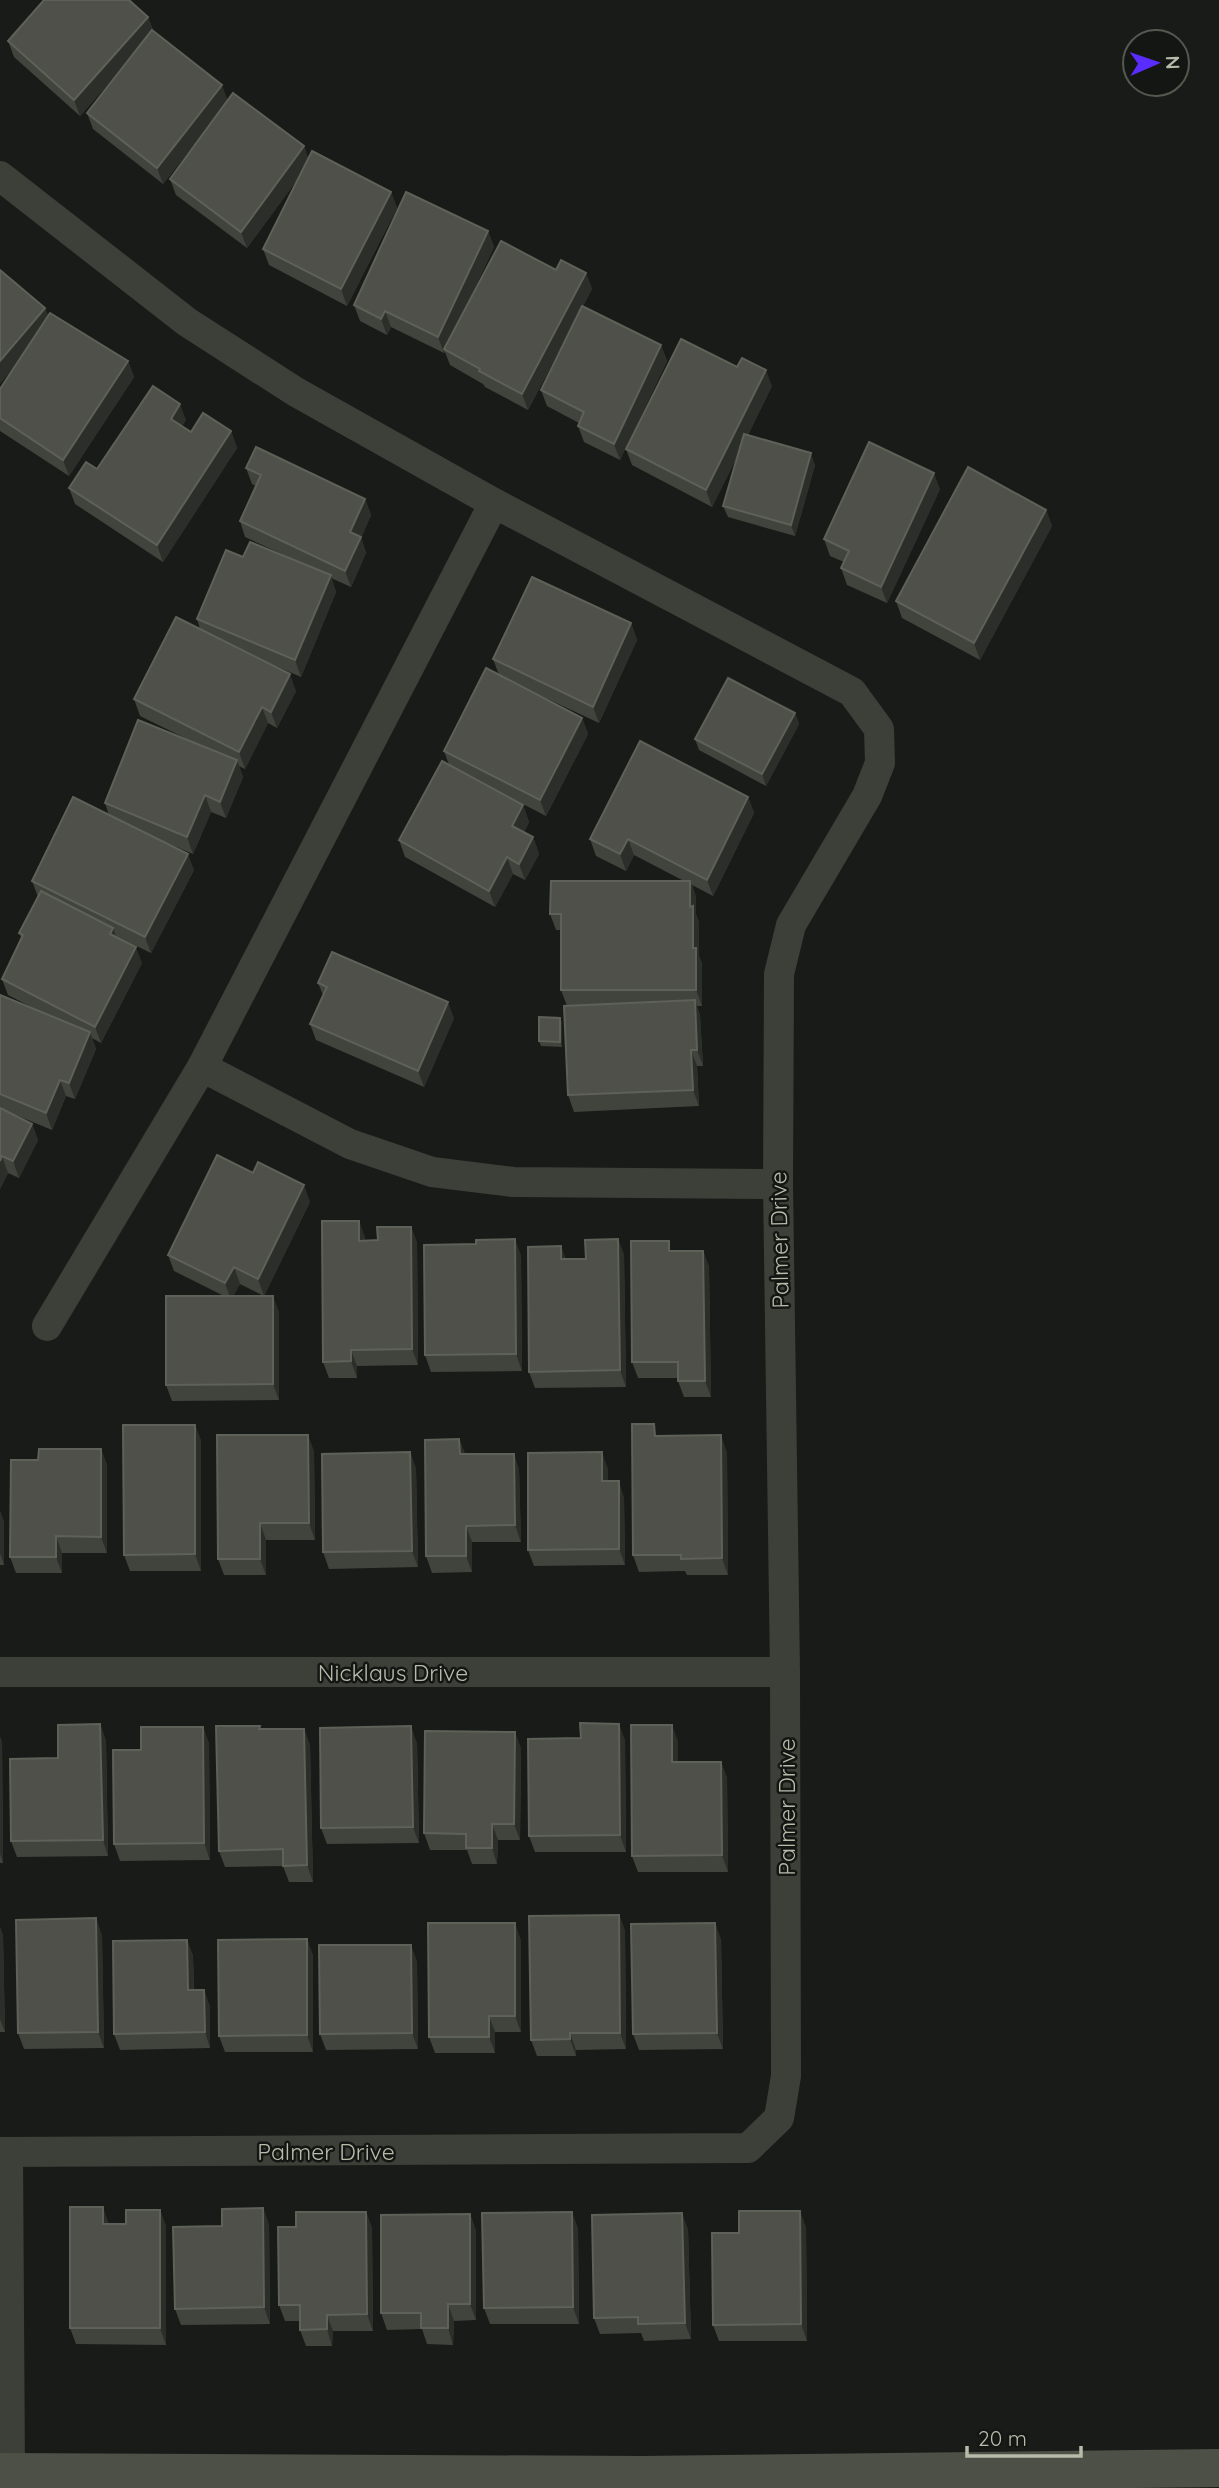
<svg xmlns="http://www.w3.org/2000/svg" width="1219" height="2488" font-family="Quicksand,sans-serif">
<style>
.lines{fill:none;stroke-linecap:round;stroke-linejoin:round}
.street{stroke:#3d4039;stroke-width:30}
.secondary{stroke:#4d5046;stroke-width:38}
.wall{fill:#41433d;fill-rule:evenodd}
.shaded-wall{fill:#2c2e29}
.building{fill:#4e5049;stroke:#5e6158;stroke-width:2}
.labels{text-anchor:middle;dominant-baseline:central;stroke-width:5;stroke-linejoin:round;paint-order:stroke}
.street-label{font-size:23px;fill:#b7bba9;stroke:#141613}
</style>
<rect width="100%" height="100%" fill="#191b18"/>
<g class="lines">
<g class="street">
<path d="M0 176 187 322 296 392 494 503 852 692 879 729 880 763 867 796 791 925 779 974 778 1184 785 1672 786 2076 779 2118 748 2148 0 2152"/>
<path d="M202 1067 350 1144 432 1172 513 1182 778 1184"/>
<path d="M47 1326 202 1067 494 503"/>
<path d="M0 1672H785"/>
<path d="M4 2488 10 2472 8 2152"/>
</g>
<path class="secondary" d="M0 2472 642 2475 1219 2468"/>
</g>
<g class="wall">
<path d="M148 17 153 30 228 100 304 146 308 158 391 192 397 208 347 306 269 265 263 249 297 180 247 248 176 195 170 179 217 115 163 184 93 129 87 113 116 75 80 116 14 57 8 41Z"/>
<path d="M488 231 494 247 464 311 556 270 586 273 592 289 583 306 661 345 667 361 620 460 584 442 578 426 579 423 547 406 541 390 571 328 528 410 485 387 483 384 450 365 445 352 444 353 391 327 387 335 360 321 354 305Z"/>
<path d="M45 308 48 316 128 361 134 377 69 476 0 431V389L16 365Z"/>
<path d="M772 386 748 435 815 465 795 536 728 517 723 506 738 455 712 507 632 465 626 449Z"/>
<path d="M186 420 182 426 191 432 231 431 237 448 163 562 75 504 69 488 97 469Z"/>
<path d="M246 468 365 499 371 515 361 538 366 553 351 587 331 578 336 592 301 677 262 660 296 691 277 728 268 723 245 769 239 766 243 777 226 818 211 812 193 854 160 840 194 870 151 953 116 936 142 963 101 1043 92 1038 96 1049 75 1099 66 1096 52 1130 1 1109 32 1124 38 1140 19 1178 8 1173 0 1189V995L39 1011 8 995 2 979 22 939 19 933 38 897 32 881 109 815 105 803 195 743 140 716 134 699 200 629 197 619 243 557 297 561 245 537 240 521 256 486 252 484Z"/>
<path d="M940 489 887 603 847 585 841 568 844 562 830 556 824 539Z"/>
<path d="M1046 510 1052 526 980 660 902 618 896 601Z"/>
<path d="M631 623 637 640 599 723 520 686 582 718 588 734 546 816 503 794 523 805 529 822 524 832 533 837 539 854 525 880 513 874 495 907 405 857 399 840 449 765 444 751 499 675 493 659Z"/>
<path d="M795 713 799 724 766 786 699 750 695 739Z"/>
<path d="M748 797 754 813 713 896 692 885 696 897V914L699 923V956L702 964V1006H697L700 1016 703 1066H697L699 1106 574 1112 568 1095 567 1006 561 990V930H556L550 914 684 881 634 855 626 871 596 856 590 839Z"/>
<path d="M318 983 454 1018 424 1087 316 1040 310 1024 323 995Z"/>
<path d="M560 1018 562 1023V1047L541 1046 539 1041Z"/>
<path d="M310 1202 264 1296 279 1312V1400L172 1401 166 1385 224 1296 174 1271 168 1255ZM240 1284 264 1296H233Z"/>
<path d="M359 1221 365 1241 378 1240 411 1227 417 1243 418 1365 357 1366V1378H329L323 1362Z"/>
<path d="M618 1239 624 1255 626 1387 535 1388 529 1372 566 1259H586Z"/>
<path d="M673 1251H703L709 1267 711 1397H684L678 1381V1378H638L632 1362Z"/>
<path d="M521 1255 522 1371 431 1372 425 1355Z"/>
<path d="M195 1425 201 1441V1571H130L124 1555Z"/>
<path d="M658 1436 727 1452 728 1575H687L685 1571 639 1572 633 1555Z"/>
<path d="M459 1439 465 1454H514L519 1470 521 1542H472V1572L432 1573 426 1556Z"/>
<path d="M101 1449 107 1465V1553H62V1573H16L10 1557 38 1460Z"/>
<path d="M314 1451 315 1540H266V1575H224L218 1559Z"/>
<path d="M410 1452 416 1469 418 1567 329 1569 323 1552Z"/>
<path d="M608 1469V1481L624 1498 625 1565 534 1566 528 1550Z"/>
<path d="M0 1511 4 1522V1565H0Z"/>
<path d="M100 1724 106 1741 108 1856 17 1857 11 1841 58 1758Z"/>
<path d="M203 1727 209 1744 210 1860 120 1861 114 1844 141 1750Z"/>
<path d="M261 1729H304L310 1745 313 1882H289L283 1866 225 1867 219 1851Z"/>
<path d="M0 1737 2 1742 3 1863H0Z"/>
<path d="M625 1740 626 1852H535L529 1836Z"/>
<path d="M678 1741V1762H721L727 1778 728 1872H638L632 1856Z"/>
<path d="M417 1743 419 1843 327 1844 321 1828Z"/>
<path d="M521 1748 520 1840H498L497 1864H472L467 1850H430L424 1833Z"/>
<path d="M619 1915 625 1931 626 2049 576 2050V2056H537L531 2040Z"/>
<path d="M0 1927 3 1936 5 2032H0Z"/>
<path d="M102 1935 104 2048 24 2049 18 2033Z"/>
<path d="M307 1939 313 1956V2052H225L219 2036Z"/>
<path d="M721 1939 723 2049 639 2050 633 2034Z"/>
<path d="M187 1940 193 1956 194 1990H204L210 2007V2048L120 2050 114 2034Z"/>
<path d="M521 1940V2032H495V2053H435L429 2037Z"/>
<path d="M417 1961 418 2049 326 2050 320 2034Z"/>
<path d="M263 2208 269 2225 270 2324 181 2325 175 2309 222 2226Z"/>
<path d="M160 2210 166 2227V2345L76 2344 70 2328 109 2224H126Z"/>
<path d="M366 2212 372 2228 373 2331H333L332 2346H306L300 2330V2321H285L279 2305 296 2227Z"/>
<path d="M470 2214 476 2231V2320L454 2321 453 2345 427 2344 422 2329 387 2330 381 2313Z"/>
<path d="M806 2227 807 2341H719L713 2325 739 2233Z"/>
<path d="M578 2228 579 2324H490L484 2308Z"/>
<path d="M688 2229 691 2339 644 2341 641 2333 600 2334 594 2318Z"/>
</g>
<g class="shaded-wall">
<path d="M148 17 154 33 80 116 74 100Z"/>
<path d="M222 85 228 101 163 184 157 168Z"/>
<path d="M304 146 310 163 247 248 241 232Z"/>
<path d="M391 192 397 208 347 306 341 289Z"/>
<path d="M488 231 494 247 446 350 444 349V353L438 337Z"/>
<path d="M586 273 592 289 528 410 522 394Z"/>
<path d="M45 308 51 324 0 384V361Z"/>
<path d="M385 311 391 327 387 335 381 319Z"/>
<path d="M661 345 667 361 620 460 614 444Z"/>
<path d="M128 361 134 377 69 476 63 460Z"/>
<path d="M766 370 772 386 712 507 706 490Z"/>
<path d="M180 404 186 420 177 435 171 419Z"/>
<path d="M231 431 237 448 163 562 157 545Z"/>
<path d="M811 453 815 465 795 536 791 525Z"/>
<path d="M934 473 940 489 887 603 881 587Z"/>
<path d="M365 499 371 515 361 538 366 553 351 587 345 571 350 532Z"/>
<path d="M1046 510 1052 526 980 660 974 643Z"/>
<path d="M331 575 336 592 301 677 295 660Z"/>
<path d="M631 623 637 640 599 723 593 707Z"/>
<path d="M290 674 296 691 277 728 271 712Z"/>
<path d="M262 707 268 723 245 769 239 752Z"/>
<path d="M795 713 799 724 766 786 762 774Z"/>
<path d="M582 718 588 734 546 816 540 800Z"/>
<path d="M237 760 243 777 226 818 220 802Z"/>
<path d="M205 795 211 812 193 854 187 837Z"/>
<path d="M748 797 754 813 713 896 707 880Z"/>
<path d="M523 805 529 822 518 842 512 826Z"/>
<path d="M533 837 539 854 525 880 519 864Z"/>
<path d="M628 839 634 855 626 871 620 854Z"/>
<path d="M188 854 194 870 151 953 145 937Z"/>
<path d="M507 857 513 874 495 907 489 891Z"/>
<path d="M690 881 696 897V914L699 923V956L702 964V1006L696 990 690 907Z"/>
<path d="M113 928 119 944 110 934Z"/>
<path d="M136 947 142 963 101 1043 95 1027Z"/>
<path d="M695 1000 700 1016 703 1066 697 1050Z"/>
<path d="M448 1002 454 1018 424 1087 418 1071Z"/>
<path d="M560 1018 562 1023V1047L560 1042Z"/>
<path d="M90 1032 96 1049 75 1099 69 1083Z"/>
<path d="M691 1050 697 1066 699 1106 693 1090Z"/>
<path d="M60 1080 66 1096 52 1130 46 1113Z"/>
<path d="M32 1124 38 1140 19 1178 13 1161Z"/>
<path d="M2 1156 8 1173 0 1189V1161Z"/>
<path d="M304 1185 310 1202 264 1296 258 1279Z"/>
<path d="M359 1221 365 1237V1257L359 1241Z"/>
<path d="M411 1227 417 1243 418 1365 412 1349Z"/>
<path d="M515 1239 521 1255 522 1371 516 1354Z"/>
<path d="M618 1239 624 1255 626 1387 620 1370Z"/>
<path d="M561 1246 567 1262 561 1259Z"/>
<path d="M703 1251 709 1267 711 1397 705 1381Z"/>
<path d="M234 1267 240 1284 231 1300 225 1283Z"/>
<path d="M273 1296 279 1312V1400L273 1384Z"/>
<path d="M351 1350 357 1366V1378L351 1361Z"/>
<path d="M195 1425 201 1441V1571L195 1554Z"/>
<path d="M308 1435 314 1451 315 1540 309 1523Z"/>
<path d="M721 1435 727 1452 728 1575 722 1558Z"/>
<path d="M459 1439 465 1455 460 1454Z"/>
<path d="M101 1449 107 1465V1553L101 1537Z"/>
<path d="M410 1452 416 1469 418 1567 412 1551Z"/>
<path d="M602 1452 608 1469V1498L602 1481Z"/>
<path d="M514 1454 519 1470 521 1542 515 1525Z"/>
<path d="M619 1481 624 1498 625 1565 619 1549Z"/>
<path d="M0 1511 4 1522V1565L0 1553Z"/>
<path d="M260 1523 266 1540V1575L260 1559Z"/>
<path d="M466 1526 472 1542V1572L466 1556Z"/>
<path d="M56 1536 62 1553V1573L56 1557Z"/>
<path d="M100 1724 106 1741 108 1856 103 1840Z"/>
<path d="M619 1724 625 1740 626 1852 620 1835Z"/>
<path d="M672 1725 678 1741V1779L672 1762Z"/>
<path d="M411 1726 417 1743 419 1843 413 1827Z"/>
<path d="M203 1727 209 1744 210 1860 204 1843Z"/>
<path d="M304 1729 310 1745 313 1882 307 1865Z"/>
<path d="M515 1732 521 1748 520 1840 514 1824Z"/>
<path d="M0 1737 2 1742 3 1863 0 1854Z"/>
<path d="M721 1762 727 1778 728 1872 722 1855Z"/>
<path d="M492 1824 498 1840 497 1864 492 1848Z"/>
<path d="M619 1915 625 1931 626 2049 620 2033Z"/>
<path d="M96 1918 102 1935 104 2048 98 2032Z"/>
<path d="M515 1923 521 1940V2032L515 2016Z"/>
<path d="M715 1923 721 1939 723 2049 717 2033Z"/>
<path d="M0 1927 3 1936 5 2032 0 2019Z"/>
<path d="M307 1939 313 1956V2052L307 2035Z"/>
<path d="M187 1940 193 1956 194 2007 188 1990Z"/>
<path d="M411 1945 417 1961 418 2049 412 2033Z"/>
<path d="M204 1990 210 2007V2048L205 2032Z"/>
<path d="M489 2016 495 2032V2053L489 2037Z"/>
<path d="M570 2033 576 2050V2056L570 2039Z"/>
<path d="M103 2207 109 2224H103Z"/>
<path d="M263 2208 269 2225 270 2324 264 2307Z"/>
<path d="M160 2210 166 2227V2345L160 2328Z"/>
<path d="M800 2211 806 2227 807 2341 801 2324Z"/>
<path d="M366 2212 372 2228 373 2331 367 2314Z"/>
<path d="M572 2212 578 2228 579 2324 573 2307Z"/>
<path d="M682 2213 688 2229 691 2339 685 2323Z"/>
<path d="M470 2214 476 2231V2320L470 2304Z"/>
<path d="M448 2304 454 2321 453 2345 448 2328Z"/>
<path d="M327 2315 333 2331 332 2346 327 2329Z"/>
</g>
<g class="building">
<path d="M44 0H129L148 17 74 100 8 41Z"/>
<path d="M152 30 222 85 157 168 87 113Z"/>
<path d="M233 93 304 146 241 232 170 179Z"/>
<path d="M312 151 391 192 341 289 263 249Z"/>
<path d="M406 192 488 231 438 337 385 311 381 319 354 305Z"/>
<path d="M501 241 556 270 561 260 586 273 522 394 479 371 480 369 444 349Z"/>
<path d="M0 270 45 308 0 361Z"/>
<path d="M582 306 661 345 614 444 578 426 584 412 541 390Z"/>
<path d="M50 313 128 361 63 460 0 418V389Z"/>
<path d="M681 339 737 367 742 358 766 370 706 490 626 449Z"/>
<path d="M153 386 180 404 171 419 191 432 203 413 231 431 157 545 69 488 86 462 97 469Z"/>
<path d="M744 434 811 453 791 525 723 506Z"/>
<path d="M869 442 934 473 881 587 841 568 849 551 824 539Z"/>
<path d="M256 447 365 499 350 532 361 537 345 571 240 521 261 475 246 468Z"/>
<path d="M968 467 1046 510 974 643 896 601Z"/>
<path d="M250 542 331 575 295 660 197 619 226 550 243 557Z"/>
<path d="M532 577 631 623 593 707 493 659Z"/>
<path d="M176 617 290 674 271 712 262 707 239 752 134 699Z"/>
<path d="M486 668 582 718 540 800 444 751Z"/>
<path d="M728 678 795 713 762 774 695 739Z"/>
<path d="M138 720 237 760 220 802 205 795 187 837 105 803Z"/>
<path d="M640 741 748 797 707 880 628 839 620 854 590 839Z"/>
<path d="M442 761 523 805 512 826 533 837 519 864 507 857 489 891 399 840Z"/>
<path d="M73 797 188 854 145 937 32 881Z"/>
<path d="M551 881H690V907L693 906V948H696V990H561V914H550Z"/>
<path d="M41 891 113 928 110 934 136 947 95 1027 2 979 23 935 19 933Z"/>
<path d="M332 952 448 1002 418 1071 310 1024 327 987 318 983Z"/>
<path d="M0 995 90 1032 69 1083 60 1080 46 1113 0 1094Z"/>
<path d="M695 1000 697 1050H691L693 1090 568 1095 564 1006Z"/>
<path d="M539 1017 560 1018V1042L539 1041Z"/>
<path d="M0 1108 32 1124 13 1161 2 1156 0 1161Z"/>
<path d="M217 1155 253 1173 258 1162 304 1185 258 1279 234 1267 225 1283 168 1255Z"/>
<path d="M322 1221H359V1241L378 1240 377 1227H411L412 1349 351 1350V1361L323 1362Z"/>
<path d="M515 1239 516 1354 425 1355 424 1245 476 1244V1240Z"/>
<path d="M618 1239 620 1370 529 1372 528 1247 561 1246V1259H586L585 1240Z"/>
<path d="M631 1241H669V1251H703L705 1381H678V1362H632Z"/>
<path d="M166 1296H273V1384L166 1385Z"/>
<path d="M632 1424H654L655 1436 721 1435 722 1558 681 1559V1555H633Z"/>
<path d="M123 1425H195V1554L124 1555Z"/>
<path d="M217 1435H308L309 1523H260V1559H218Z"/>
<path d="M459 1439 460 1454H514L515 1525 466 1526V1556H426L425 1440Z"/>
<path d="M39 1449H101V1537L56 1536V1557H10L11 1460H38Z"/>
<path d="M410 1452 412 1551 323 1552 322 1454Z"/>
<path d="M602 1452V1481H619V1549L528 1550V1453Z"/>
<path d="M580 1723 619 1724 620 1835 529 1836 528 1739 581 1738Z"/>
<path d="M100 1724 103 1840 11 1841 10 1759 58 1758V1725Z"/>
<path d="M631 1725H672V1762H721L722 1855 632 1856Z"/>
<path d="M216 1726H260L259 1729H304L307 1865 283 1866V1849L219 1851Z"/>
<path d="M411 1726 413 1827 321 1828 320 1728Z"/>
<path d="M141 1727H203L204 1843 114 1844 113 1750H141Z"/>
<path d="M425 1731 515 1732 514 1824H492V1848H466V1834L424 1833Z"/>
<path d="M619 1915 620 2033H570V2039L531 2040 529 1916Z"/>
<path d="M96 1918 98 2032 18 2033 16 1920Z"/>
<path d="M428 1923H515V2016H489V2037H429Z"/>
<path d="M715 1923 717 2033 633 2034 631 1924Z"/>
<path d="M307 1939V2035L219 2036 218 1940Z"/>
<path d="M187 1940 188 1990H204L205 2032 114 2034 113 1941Z"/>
<path d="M319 1945H411L412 2033 320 2034Z"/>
<path d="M70 2207H103V2224H126V2210H160V2328H70Z"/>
<path d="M263 2208 264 2307 175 2309 173 2227 222 2226V2209Z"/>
<path d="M739 2211H800L801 2324 713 2325 712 2233H739Z"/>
<path d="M296 2212H366L367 2314 327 2315V2329L300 2330V2305H279L278 2227H296Z"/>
<path d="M572 2212 573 2307 484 2308 482 2213Z"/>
<path d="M682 2213 685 2323 638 2324V2317L594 2318 592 2215Z"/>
<path d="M470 2214V2304H448V2328H421V2313H381V2215Z"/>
</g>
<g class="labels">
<g class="street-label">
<text transform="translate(779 1240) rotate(-91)">Palmer Drive</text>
<text x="393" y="1672">Nicklaus Drive</text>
<text transform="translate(786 1807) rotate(-90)">Palmer Drive</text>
<text x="326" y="2151">Palmer Drive</text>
</g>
</g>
<g transform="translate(1156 63) rotate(88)"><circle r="33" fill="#141613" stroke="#55584f" stroke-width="2"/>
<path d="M0-5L12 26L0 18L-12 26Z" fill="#5a2cff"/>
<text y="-10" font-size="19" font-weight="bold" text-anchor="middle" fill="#b7bba9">N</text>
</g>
<path d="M967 2446v10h114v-10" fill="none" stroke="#b7bba9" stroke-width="3.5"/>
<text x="978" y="2446" font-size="21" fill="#b7bba9" stroke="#141613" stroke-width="5" paint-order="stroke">20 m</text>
</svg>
